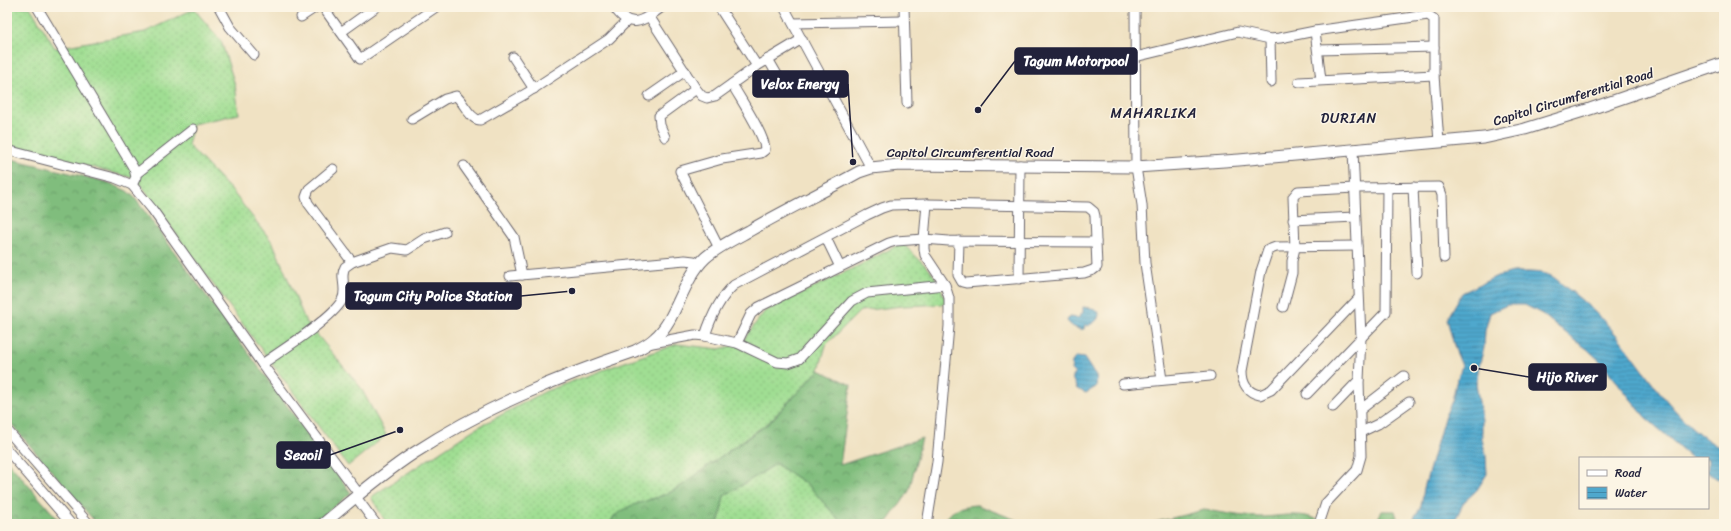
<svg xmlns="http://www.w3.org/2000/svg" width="1731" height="531" font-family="Sriracha,sans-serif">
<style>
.grass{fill:url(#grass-dots);stroke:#618067}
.forest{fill:url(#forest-crowns);stroke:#51705c}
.water{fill:url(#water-rules);stroke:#386584}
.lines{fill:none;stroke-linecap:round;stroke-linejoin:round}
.minor-casing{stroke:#6a656b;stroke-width:11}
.major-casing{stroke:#6a656b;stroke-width:13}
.minor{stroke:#fff;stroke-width:9}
.major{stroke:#fff;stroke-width:11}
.labels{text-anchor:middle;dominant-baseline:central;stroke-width:3;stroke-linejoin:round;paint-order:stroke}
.street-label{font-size:13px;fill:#22223b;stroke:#fcf5e5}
.neighbourhood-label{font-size:14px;letter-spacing:1px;fill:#22223b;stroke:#fcf5e5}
.leader{fill:none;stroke:#22223b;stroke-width:1.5}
.callout-dot{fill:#22223b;stroke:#fcf5e5;stroke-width:1.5}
.callout{fill:#22223b;stroke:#22223b;stroke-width:1.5}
.callout-label{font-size:14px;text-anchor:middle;font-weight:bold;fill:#fff}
</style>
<defs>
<pattern id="grass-dots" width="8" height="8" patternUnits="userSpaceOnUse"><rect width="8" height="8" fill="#a0de93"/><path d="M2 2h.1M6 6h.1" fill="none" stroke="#8abe80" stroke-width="1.8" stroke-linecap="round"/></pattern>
<pattern id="forest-crowns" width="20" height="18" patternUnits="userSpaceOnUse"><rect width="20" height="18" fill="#80bd7d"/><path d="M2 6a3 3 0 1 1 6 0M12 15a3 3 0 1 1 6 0" fill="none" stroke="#689968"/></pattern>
<pattern id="water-rules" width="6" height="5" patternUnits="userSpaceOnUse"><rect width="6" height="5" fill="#4fa8cd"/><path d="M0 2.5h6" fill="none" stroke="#4188a8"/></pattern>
</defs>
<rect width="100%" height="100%" fill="#fcf5e5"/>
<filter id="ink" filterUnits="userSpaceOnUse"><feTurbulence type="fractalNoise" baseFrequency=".025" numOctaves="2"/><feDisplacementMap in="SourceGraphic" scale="8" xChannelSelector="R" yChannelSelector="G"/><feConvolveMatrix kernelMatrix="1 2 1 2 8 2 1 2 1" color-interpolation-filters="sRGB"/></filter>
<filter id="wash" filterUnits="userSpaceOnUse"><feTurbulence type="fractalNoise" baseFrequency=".012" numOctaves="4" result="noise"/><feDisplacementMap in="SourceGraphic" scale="16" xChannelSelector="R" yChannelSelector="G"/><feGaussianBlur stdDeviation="0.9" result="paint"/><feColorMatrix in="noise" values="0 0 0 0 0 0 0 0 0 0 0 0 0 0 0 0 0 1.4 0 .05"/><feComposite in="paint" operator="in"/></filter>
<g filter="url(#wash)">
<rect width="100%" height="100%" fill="#f0e2c3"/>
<g class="grass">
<path d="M7 7H30L55 48 145 32 194 9 221 41 235 85 239 114 193 124 188 145 232 191 273 243 305 320 361 388 386 435 348 466 184 245 137 179 7 145Z"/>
<path d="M902 243 929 269 938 281 947 304 902 306 860 311 826 345 819 370 769 422 713 462 683 485 667 494 649 500 614 516 610 524H387L371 497 473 430 546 391 625 362 677 344 719 349 740 344 765 311 860 265Z"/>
<path d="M776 464 808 485 841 522H887V524H709L719 521 724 496Z"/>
</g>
<g class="forest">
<path d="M7 158 107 182 127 191 134 197 351 493 313 524H97L7 419Z"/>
<path d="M819 370 851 385 840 465 922 438 909 491 887 522H841L808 485 776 464 724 496 719 521 709 524H610L614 516 630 506 667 494 683 485 713 462 769 423Z"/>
<path d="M7 461 62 524H7Z"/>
<path d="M977 505 1027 524H943C952 508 960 506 977 505Z"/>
<path d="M1204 510C1222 512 1241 517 1260 517 1275 517 1291 513 1306 516 1318 519 1324 523 1337 524H1148Z"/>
<path d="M1382 511H1395L1399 524H1375Z"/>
</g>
<g class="water">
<path d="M1513 272C1525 272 1537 271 1549 275 1557 278 1564 287 1571 291 1588 305 1605 321 1619 338 1651 378 1677 425 1724 450V483L1708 473V458H1692L1645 417 1601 362 1587 349 1572 338 1542 314 1525 305H1507L1490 313 1485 331 1484 348 1479 366 1476 384 1482 420V439L1486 456 1487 474 1477 490 1464 502 1453 524H1410L1421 506 1424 488 1444 418 1452 401 1456 383 1462 366 1455 349 1447 319 1462 293 1495 277Z"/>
<path d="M1083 307C1088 308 1103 307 1098 318 1097 321 1091 324 1088 326L1085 324 1084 329C1077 330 1071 326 1067 321L1069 317 1078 318 1083 312Z"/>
<path d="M1076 357 1084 358 1097 378 1096 387 1086 393 1077 389 1072 378 1075 374 1071 370 1072 362Z"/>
</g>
</g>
<g filter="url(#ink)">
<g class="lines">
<g class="minor-casing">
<g id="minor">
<path d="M37 7 134 169 136 177 132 185"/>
<path d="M219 7 230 27 254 55"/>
<path d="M323 7 360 59 436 7"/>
<path d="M614 7C630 31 643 21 662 7"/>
<path d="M719 7 757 66"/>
<path d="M784 7 871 168"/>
<path d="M904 7 907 103"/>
<path d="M1135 7 1136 167 1142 205 1145 263 1162 380"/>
<path d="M649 16 696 89 702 96 707 98 715 96 757 66 802 39"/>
<path d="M301 17 316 7"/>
<path d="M793 23 904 21"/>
<path d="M1315 31 1321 80"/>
<path d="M341 32 376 7"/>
<path d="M1270 39 1271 82"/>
<path d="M1318 50 1434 47"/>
<path d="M513 57 534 89"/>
<path d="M1135 57 1238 32 1270 39 1280 38 1315 31 1428 15 1434 19V75L1439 142"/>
<path d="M768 59 786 90"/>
<path d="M1299 82 1434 75"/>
<path d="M649 96 685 71"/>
<path d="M412 119 445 99 456 96C464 102 469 119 480 120L527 93 609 39 627 21"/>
<path d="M665 137 660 125 659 116 696 89"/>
<path d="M7 150 115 178 132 185 152 209 262 364 359 494"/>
<path d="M464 166 514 237 522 275"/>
<path d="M333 169 309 189 306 197 308 203 352 262"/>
<path d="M136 174 193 129"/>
<path d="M1413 187 1417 273"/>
<path d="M927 204 924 239 949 241 1096 242"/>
<path d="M1293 220 1355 217"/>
<path d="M826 238 840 267"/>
<path d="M1357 246 1276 247 1268 250 1261 271 1242 371C1242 384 1248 393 1260 395L1271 390 1358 299"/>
<path d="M719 248 680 171 722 159 761 153 765 150C766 137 739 97 732 84"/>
<path d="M510 276 685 260 694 261 698 265"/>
<path d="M1019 279 1020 165"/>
<path d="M1283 307 1292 273V261L1295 248 1293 197 1298 191 1355 188 1439 187 1442 195 1444 258"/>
<path d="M705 336C711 317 720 298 734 285L867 215 882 208 891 205 927 204 1088 207 1094 212 1095 216 1097 267 1093 270 1084 273 966 283 962 282 958 275 959 241"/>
<path d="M737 343 751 314 759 307 889 243 896 241 924 239V249L925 255 945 285 949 298V326L937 462 927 524"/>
<path d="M647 344 695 335 705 336 737 343 777 362 788 363 799 359 852 301 867 293 945 285"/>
<path d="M262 364C281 351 333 318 342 300 348 289 339 277 345 267L352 262 392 248 407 250 424 239 445 232"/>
<path d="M1123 384 1210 376"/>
<path d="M1307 394 1386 312 1387 187"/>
<path d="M1333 407 1359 380"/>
<path d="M1360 410 1404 376"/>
<path d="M7 430 89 524"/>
<path d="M1361 432 1378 424 1409 402"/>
<path d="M7 450 71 524"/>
<path d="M356 497 376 524"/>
<path d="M1319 524 1326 503 1357 470 1361 456 1359 380 1361 337 1353 150"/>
</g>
</g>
<g class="major-casing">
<path id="major" d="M323 524C353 499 382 474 414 453 483 408 558 377 635 351 642 347 649 344 655 338 677 319 682 280 705 258 717 247 734 239 749 231 785 210 823 192 859 172L871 168 899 165 1136 167 1239 160 1484 138 1525 129 1590 109 1724 63"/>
</g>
<use href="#minor" class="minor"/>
<use href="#major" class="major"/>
</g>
</g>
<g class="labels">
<g class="street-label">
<text transform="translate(1573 97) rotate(-17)">Capitol Circumferential Road</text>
<text x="970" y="152">Capitol Circumferential Road</text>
</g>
<g class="neighbourhood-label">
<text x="1154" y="113">MAHARLIKA</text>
<text x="1349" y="118">DURIAN</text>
</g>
</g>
<path class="leader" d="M978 110L1015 61M853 162L848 84M572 291L521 296M1474 368L1529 377M400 430L330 455"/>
<g class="callout-dot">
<circle cx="978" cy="110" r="4"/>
<circle cx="853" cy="162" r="4"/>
<circle cx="572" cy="291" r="4"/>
<circle cx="1474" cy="368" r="4"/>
<circle cx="400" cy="430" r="4"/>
</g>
<g class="callout">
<rect x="1015" y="48" width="122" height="26" rx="4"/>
<rect x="753" y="71" width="95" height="26" rx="4"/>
<rect x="346" y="283" width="175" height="26" rx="4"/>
<rect x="1529" y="364" width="77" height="26" rx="4"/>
<rect x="277" y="442" width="53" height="26" rx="4"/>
</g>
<g class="callout-label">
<text x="1076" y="66">Tagum Motorpool</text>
<text x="800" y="89">Velox Energy</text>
<text x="433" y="301">Tagum City Police Station</text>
<text x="1567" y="382">Hijo River</text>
<text x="303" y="460">Seaoil</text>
</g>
<rect width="1731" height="531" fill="none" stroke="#fcf5e5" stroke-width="24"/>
<rect x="1579" y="457" width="130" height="52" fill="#fcf5e5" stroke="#a5a1a1"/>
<rect x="1587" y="470" width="20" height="6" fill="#ffffff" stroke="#a5a1a1"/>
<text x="1615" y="477" font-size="12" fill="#22223b">Road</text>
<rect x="1587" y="487" width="20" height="12" fill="url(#water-rules)" stroke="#a5a1a1"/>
<text x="1615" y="497" font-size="12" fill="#22223b">Water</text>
</svg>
